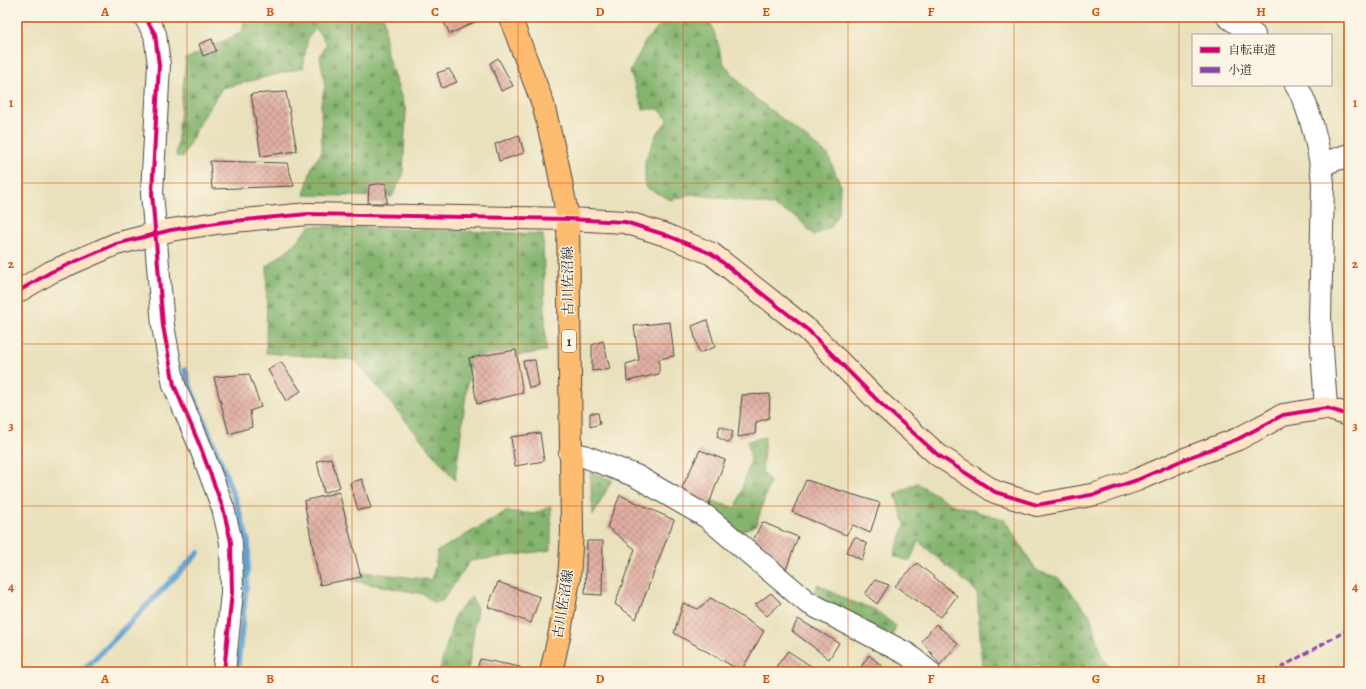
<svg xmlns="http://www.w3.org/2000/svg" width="1366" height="689" font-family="Alegreya,'Noto Serif JP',serif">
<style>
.forest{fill:url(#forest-firs);stroke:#58704c}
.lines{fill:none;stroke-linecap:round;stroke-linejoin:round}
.stream{stroke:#5fa1d3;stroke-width:6}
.building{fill:url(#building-cross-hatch)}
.street-casing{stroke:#484641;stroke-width:24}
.secondary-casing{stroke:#484641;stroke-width:24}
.primary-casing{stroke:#484641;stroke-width:24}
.street{stroke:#fff;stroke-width:22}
.secondary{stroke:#ffe4c6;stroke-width:22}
.primary{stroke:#febc70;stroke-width:22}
.quiet{stroke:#8e44ad;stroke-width:3;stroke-dasharray:6 3;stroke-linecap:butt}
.cycleway-casing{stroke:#fcf5e5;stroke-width:6}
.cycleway{stroke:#d6006c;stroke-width:4}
.grid{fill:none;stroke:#d5540f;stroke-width:1;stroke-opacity:0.55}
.labels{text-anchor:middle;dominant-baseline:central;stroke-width:3;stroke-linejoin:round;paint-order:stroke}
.shield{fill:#fcf5e5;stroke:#6a6863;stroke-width:1}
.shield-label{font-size:13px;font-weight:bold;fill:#2b2b2b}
.street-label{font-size:14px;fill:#2b2b2b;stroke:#fcf5e5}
.neatline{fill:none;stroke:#d5540f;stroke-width:1.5}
.grid-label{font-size:13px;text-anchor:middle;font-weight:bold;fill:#d5540f}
</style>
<defs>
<pattern id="forest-firs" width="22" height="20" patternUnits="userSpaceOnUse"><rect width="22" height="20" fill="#84b46e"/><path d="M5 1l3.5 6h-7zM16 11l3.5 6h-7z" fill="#6c935b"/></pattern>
<pattern id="building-cross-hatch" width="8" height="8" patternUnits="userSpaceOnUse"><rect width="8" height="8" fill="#e0afa3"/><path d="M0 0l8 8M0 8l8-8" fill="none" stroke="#b68f85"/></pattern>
</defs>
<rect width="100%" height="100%" fill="#fcf5e5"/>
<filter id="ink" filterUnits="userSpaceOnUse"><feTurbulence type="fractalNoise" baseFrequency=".025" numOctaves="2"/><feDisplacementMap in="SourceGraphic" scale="8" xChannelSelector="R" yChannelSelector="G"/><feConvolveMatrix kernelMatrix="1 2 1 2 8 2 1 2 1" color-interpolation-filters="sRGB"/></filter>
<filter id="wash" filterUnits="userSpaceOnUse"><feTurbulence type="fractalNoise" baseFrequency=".012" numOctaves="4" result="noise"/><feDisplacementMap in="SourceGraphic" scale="16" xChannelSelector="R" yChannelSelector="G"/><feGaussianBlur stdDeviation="0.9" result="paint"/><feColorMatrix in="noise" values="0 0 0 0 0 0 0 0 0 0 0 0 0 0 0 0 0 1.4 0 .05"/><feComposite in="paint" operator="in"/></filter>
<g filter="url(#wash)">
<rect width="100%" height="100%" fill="#e9e1bc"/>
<g class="forest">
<path d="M245 17H384L387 55 406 111 403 175 392 197 304 195 312 166 322 152 321 104 325 87 320 56 327 44 316 29 308 37 303 68 222 88 198 126 183 157 176 156 186 59 242 32Z"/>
<path d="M667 17H706L712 25 724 64 750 94 828 155 840 184 839 211 831 227 814 235 797 217 771 205 692 194 671 200 645 187V161L656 135 668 120 659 109H643L630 72 646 40Z"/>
<path d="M310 226 543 234 546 351 470 363 455 480 355 360 266 353 267 266 290 248Z"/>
<path d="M765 437 762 471 770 482 756 525 740 532 692 496 736 508 751 459 747 441Z"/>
<path d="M590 472 612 480 593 515Z"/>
<path d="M917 483 951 504 985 514 1004 519 1037 571 1059 578 1090 615 1103 658 1114 672H1044L1040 665 1013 668 1005 672 982 669 977 592 918 541 910 561 894 556 905 524 895 494Z"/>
<path d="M551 506V550L470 561 442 601 434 603 423 594 345 579 356 571 432 580 438 551 507 511 534 514Z"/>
<path d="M818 584 847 600 874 609 896 626 892 636 813 594Z"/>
<path d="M471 597 477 608 468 672H439L455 615Z"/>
</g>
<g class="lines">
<g class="stream">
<path d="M185 370 190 387 215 448 236 502 248 542V555L246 584 237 672"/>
<path d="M82 672 198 553"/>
</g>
</g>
<g id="blocks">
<g class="building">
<path d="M441 17H483V18L450 34Z"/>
<path d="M212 39 216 51 203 56 199 44Z"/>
<path d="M498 58 513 86 501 91 490 63Z"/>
<path d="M449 69 457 82 442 88 437 73Z"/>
<path d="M286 92 297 151 261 156 251 94Z"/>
<path d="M519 135 524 153 499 161 495 144Z"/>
<path d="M210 161 287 163 294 186 212 189Z"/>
<path d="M386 183 387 203H368L369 185Z"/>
<path d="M707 320 715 347 699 353 692 326Z"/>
<path d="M670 322 674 356 659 359V374L627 381 626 364 639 360 634 326Z"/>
<path d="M603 341 610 369 592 371V345Z"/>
<path d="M516 350 523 393 477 404 469 358Z"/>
<path d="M535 360 539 386 529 388 523 361Z"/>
<path d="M281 362 301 391 286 401 268 370Z"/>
<path d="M249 374 261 407 250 411 252 427 229 434 214 377Z"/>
<path d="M770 394 769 418 756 422 755 434 738 437 742 395Z"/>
<path d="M590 413H598L600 424 590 427Z"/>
<path d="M720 426 733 432 729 443 717 437Z"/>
<path d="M540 433 544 461 515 466 511 437Z"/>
<path d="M700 450 725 460 707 510 680 492Z"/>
<path d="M331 458 340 487 324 493 317 461Z"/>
<path d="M362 479 371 508 358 510 350 483Z"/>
<path d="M806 480 880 503 870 533 853 525 846 535 792 512Z"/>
<path d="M339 492 361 577 320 585 304 501Z"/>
<path d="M620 495 674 520 636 619 615 604 635 549 607 527Z"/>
<path d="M762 522 798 537 785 572 750 547Z"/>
<path d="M855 537 867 544 862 560 846 552Z"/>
<path d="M587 541H603L602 595 585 594Z"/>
<path d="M917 563 957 596 941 617 895 586Z"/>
<path d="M875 580 889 585 877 604 865 594Z"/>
<path d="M498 582 540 597 531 623 488 607Z"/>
<path d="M771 593 781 603 767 616 755 605Z"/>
<path d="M711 598 764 631 741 671 674 633 683 603 698 609Z"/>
<path d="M798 619 839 643 829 659 792 631Z"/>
<path d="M936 624 958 644 940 665 922 641Z"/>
<path d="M788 651 820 672H783L776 667Z"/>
<path d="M869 655 889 672H858Z"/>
<path d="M480 659 520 667 519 672H476Z"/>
</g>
</g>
</g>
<g filter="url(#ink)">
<use href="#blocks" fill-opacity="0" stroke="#484641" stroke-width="1"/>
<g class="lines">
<g class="street-casing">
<g id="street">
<path d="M145 17 155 34 159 65 152 193 163 326 174 385 200 446 223 508 231 542 232 592 224 672"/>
<path d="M1228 17 1254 35"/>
<path d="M1296 85C1311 109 1321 156 1323 184L1320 319 1326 408"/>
<path d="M1322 164 1349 155"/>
<path d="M570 454 584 456 636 476 707 517 807 602 907 654 929 672"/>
</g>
</g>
<g class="secondary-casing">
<path id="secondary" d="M17 292 51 272 116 244 171 230 223 222 308 214 568 219 625 222 666 235 712 254 808 330 879 402 938 455 995 492 1037 505 1096 494 1137 480 1185 459 1238 439 1283 415 1326 408 1349 415"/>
</g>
<g class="primary-casing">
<path id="primary" d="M510 17 543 104 558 166 568 219 572 531 569 579 560 632 551 672"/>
</g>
<use href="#street" class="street"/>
<use href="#secondary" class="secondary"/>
<use href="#primary" class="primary"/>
<path class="quiet" d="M1273 672 1349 629"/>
<g class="cycleway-casing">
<g id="cycleway">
<path d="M145 17 155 34 159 65 152 193 163 326 174 385 200 446 223 508 231 542 232 592 224 672"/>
<path d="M17 292 51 272 116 244 171 230 223 222 308 214 568 219 625 222 666 235 712 254 808 330 879 402 938 455 995 492 1037 505 1096 494 1137 480 1185 459 1238 439 1283 415 1326 408 1349 415"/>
</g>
</g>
<use href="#cycleway" class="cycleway"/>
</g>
</g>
<path class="grid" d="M187 17V672M352 17V672M518 17V672M683 17V672M848 17V672M1014 17V672M1179 17V672M17 183H1349M17 344H1349M17 506H1349"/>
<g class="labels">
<rect class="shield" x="562" y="330" width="14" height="22" rx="3"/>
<g class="shield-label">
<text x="569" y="341">1</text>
</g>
<g class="street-label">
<text transform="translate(568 281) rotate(-91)">古川佐沼線</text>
<text transform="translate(563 604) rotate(-81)">古川佐沼線</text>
</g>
</g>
<rect width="1366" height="689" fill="none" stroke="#fcf5e5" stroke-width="44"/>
<rect x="1192" y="34" width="140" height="52" fill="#fcf5e5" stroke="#a8a49b"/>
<rect x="1200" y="47" width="20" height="6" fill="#d6006c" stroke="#a8a49b"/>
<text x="1228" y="54" font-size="12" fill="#2b2b2b">自転車道</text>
<rect x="1200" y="67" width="20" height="6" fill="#8e44ad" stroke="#a8a49b"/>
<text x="1228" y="74" font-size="12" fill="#2b2b2b">小道</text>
<rect x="22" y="22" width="1322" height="645" class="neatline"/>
<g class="grid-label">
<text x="105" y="16">A</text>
<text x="270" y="16">B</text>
<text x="435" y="16">C</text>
<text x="600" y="16">D</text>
<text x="766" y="16">E</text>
<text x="931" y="16">F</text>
<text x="1096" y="16">G</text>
<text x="1261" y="16">H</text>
<text x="11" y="107">1</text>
<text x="1355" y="107">1</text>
<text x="11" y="268">2</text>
<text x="1355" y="268">2</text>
<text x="11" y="430">3</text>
<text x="1355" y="430">3</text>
<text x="11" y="591">4</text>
<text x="1355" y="591">4</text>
<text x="105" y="683">A</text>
<text x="270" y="683">B</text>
<text x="435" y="683">C</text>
<text x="600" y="683">D</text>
<text x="766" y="683">E</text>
<text x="931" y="683">F</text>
<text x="1096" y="683">G</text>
<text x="1261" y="683">H</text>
</g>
</svg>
